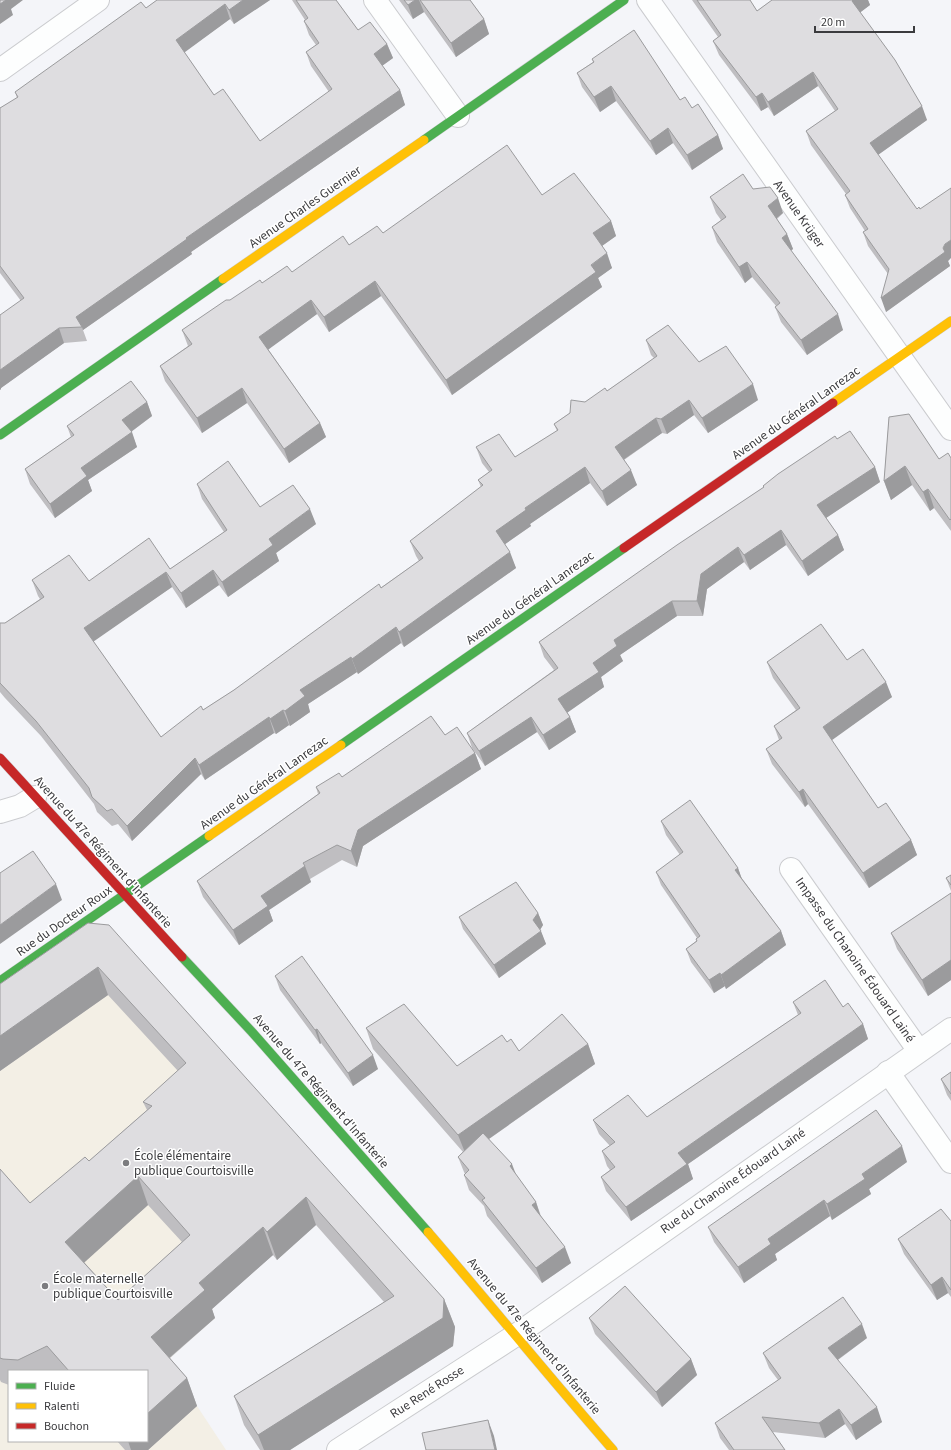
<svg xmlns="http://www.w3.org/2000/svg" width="951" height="1450" font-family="'Source Sans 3',sans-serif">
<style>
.education{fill:#f3efe5;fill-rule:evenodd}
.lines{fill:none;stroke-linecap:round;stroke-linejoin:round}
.street-casing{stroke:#cbcccf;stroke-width:24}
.fast-casing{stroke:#cbcccf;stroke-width:10}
.slow-casing{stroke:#cbcccf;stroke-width:10}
.jam-casing{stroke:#cbcccf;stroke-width:10}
.street{stroke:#fdfefe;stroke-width:22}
.fast{stroke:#4caf50;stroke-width:9}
.slow{stroke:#ffc107;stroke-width:9}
.jam{stroke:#c62828;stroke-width:9}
.wall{fill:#bfbec1;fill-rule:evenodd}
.shaded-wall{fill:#9b9b9d}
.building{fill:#dedde0;stroke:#9b9b9d;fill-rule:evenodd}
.poi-dot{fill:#7c7c7f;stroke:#fff;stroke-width:1.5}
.labels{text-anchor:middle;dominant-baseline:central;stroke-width:3;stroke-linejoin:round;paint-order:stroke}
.street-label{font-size:13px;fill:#3b3b3e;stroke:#fff}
.poi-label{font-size:13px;fill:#3b3b3e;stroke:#fff;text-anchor:start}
</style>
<rect width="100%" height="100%" fill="#f4f5f9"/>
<path class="education" d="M98 951 227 1074 210 1311 215 1318 161 1366 197 1406 226 1450H0V1019ZM9 1371H147V1441H9Z"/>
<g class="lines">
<g class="street-casing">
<g id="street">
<path d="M375 0 458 116"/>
<path d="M648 0 951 429"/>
<path d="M0 70 98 0"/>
<path d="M0 812 20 806 35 797"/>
<path d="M791 869 919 1051"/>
<path d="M888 1072 951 1162"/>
<path d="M338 1450 516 1335 951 1029"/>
</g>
</g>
<g class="fast-casing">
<g id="fast">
<path d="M424 140 624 0"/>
<path d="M0 435 223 279"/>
<path d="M341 745 624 548"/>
<path d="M182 957 252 1032 428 1232"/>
<path d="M0 981 209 836"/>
</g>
</g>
<g class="slow-casing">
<g id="slow">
<path d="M223 279 424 140"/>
<path d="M833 403 951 321"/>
<path d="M209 836 341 745"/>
<path d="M428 1232C490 1304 550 1378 613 1450"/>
</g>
</g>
<g class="jam-casing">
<g id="jam">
<path d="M624 548 833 403"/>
<path d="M0 758 182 957"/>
</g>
</g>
<use href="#street" class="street"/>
<use href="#fast" class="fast"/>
<use href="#slow" class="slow"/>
<use href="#jam" class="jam"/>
</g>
<g class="wall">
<path d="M157 0H270L234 24 230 19 184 52 214 95 260 141 329 92 311 66 306 52 316 45 309 35 304 21 305 20 292 0H336L358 30 387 44 393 58 382 66 400 90 405 105 191 252 192 254 83 330 87 341 64 343 1 388V389L0 390 21 301 0 273V108L17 98 15 92 146 8Z"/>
<path d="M399 0H470L484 19 489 34 456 57 424 12 413 19Z"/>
<path d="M692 0H750L757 11 772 0H868L870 5 860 12 927 120 878 155 950 258 948 261 950 266 886 312 888 274 868 246 863 232 865 231 850 208 845 195 846 194 811 145 806 131 835 111 818 86 774 116 768 107 761 111 719 55 713 41 718 37Z"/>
<path d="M592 59 680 100 692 108 718 135 723 149 692 170 673 143 656 155 616 101 600 112 582 87 577 73 593 62Z"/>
<path d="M753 189 783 213 777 219 787 234 793 249 791 251 843 330 807 355 781 322 775 307 776 306 752 277 745 283 717 242 712 227 721 220 716 213 710 197Z"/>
<path d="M542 195 611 221 616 236 602 246 612 268 598 278 602 287 452 395 381 296 329 332 317 314 268 349 320 423 326 437 289 463 247 403 202 433 165 381 160 366 188 346 182 330 230 300 262 283 292 272 349 245 383 233Z"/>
<path d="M646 340 699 362 758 400 708 433 694 415 667 434 662 433 624 460 637 485 607 506 590 483 530 524 531 526 505 544 516 568 404 647 401 643 358 674 357 672 308 704 310 712 290 726 289 725 276 734 274 733 205 780 201 774 132 841 118 824 112 826 97 812 94 804 41 736 5 698 0 692V623H5L40 599 38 596 32 580 89 581 170 569 224 532 202 499 197 484 260 507 316 524 276 553 279 561 228 597 219 585 186 608 172 587 93 641 161 737 234 690 419 561 416 556 410 541 481 487 478 480 489 472 482 463 476 447 515 457 557 431 554 424 585 402 607 391 654 358 651 355Z"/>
<path d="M147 402 152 416 131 432 137 447 88 480 92 491 55 518 30 484 25 469 71 437 67 426Z"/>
<path d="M889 417 939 459 951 458V531L934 508 930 511 912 485 891 500 884 481Z"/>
<path d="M837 439 875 467 880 482 826 518 838 535 844 550 808 576 786 545 750 570 744 562 707 589 703 616H677L620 655 623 661 601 677 604 687 567 712 570 717 576 732 549 750 537 732 485 766 472 748 467 733 554 670 544 657 539 642 764 487 763 486Z"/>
<path d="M847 660 892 697 831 740 878 808 911 840 917 855 869 888 808 804 805 807 772 764 766 749 779 740 774 726 796 710 773 678 767 662Z"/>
<path d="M445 735 475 753 481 769 363 846 357 867 342 860 310 879 311 882 269 910 273 921 239 945 203 897 197 881 318 794 316 787 342 777Z"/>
<path d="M661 821 738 868 741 877 781 931 786 945 726 989 725 986 714 993 691 962 686 949 696 941V939L697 938 661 885 656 872 680 855 666 835Z"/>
<path d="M951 875V891L946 878Z"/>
<path d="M951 893V980L928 996 897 949 891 933Z"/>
<path d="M538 913 543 925 540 930 546 944 499 978 463 929 459 917Z"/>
<path d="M88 923 444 1299 455 1327 453 1346 290 1450H260L244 1425 234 1396 384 1302 316 1225 277 1260 273 1255 212 1309 215 1318 170 1358 187 1378 197 1406 148 1450H125L117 1441H147V1371H9V1385L1 1382 0 1380V1169L30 1203 89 1161 147 1110 143 1102 178 1071 108 995 0 1071V984ZM148 1205 182 1242 118 1300 84 1262Z"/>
<path d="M275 976 378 1069 353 1086 321 1043 320 1044 280 990Z"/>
<path d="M793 1002 843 1007 863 1024 868 1039 688 1164 693 1179 631 1221 606 1191 601 1177 610 1170 607 1166 602 1151 610 1146 599 1134 593 1120 647 1117 798 1015Z"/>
<path d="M366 1028 457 1066 507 1042 519 1051 588 1044 595 1064 489 1139 516 1175 536 1202 541 1216 571 1263 542 1283 487 1216 484 1206 469 1190 464 1175 465 1174 464 1172 458 1157 463 1152 373 1049Z"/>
<path d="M951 1072V1101L947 1095 941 1079Z"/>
<path d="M907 1162 869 1189 871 1194 832 1220 830 1216 775 1254 777 1260 744 1283 714 1242 708 1227Z"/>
<path d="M951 1221V1297L948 1293 937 1300 904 1254 898 1239Z"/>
<path d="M589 1318 691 1359 697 1375 662 1407 595 1334Z"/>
<path d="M867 1338 838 1360 882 1422 856 1440 845 1424 825 1438 773 1432 785 1450H729L720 1438 715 1423 778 1380 769 1368 763 1353Z"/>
</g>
<g class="shaded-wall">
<path d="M5 0H23L11 9 13 15 0 24V4Z"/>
<path d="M243 0H270L234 24 229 10Z"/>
<path d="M415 0H419L424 12 413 19 408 5Z"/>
<path d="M853 0H868L870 5 857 15 852 1Z"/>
<path d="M225 4 230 19 181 55 176 40Z"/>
<path d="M484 19 489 34 456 57 451 43Z"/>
<path d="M387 44 393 58 379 68 374 54Z"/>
<path d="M813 72 818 86 774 116 768 102Z"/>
<path d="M611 86 616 101 600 112 594 97Z"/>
<path d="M400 90 405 105 191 252 192 254 83 330 82 327 76 317 186 238Z"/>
<path d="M762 93 768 107 761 111 756 97Z"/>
<path d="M922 106 927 120 875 157 870 143Z"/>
<path d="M668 128 673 143 656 155 650 141Z"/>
<path d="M718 135 723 149 692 170 687 155Z"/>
<path d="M778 198 783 213 773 221 768 206Z"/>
<path d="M611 221 616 236 599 248 593 233Z"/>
<path d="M787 234 793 249 787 253 782 238Z"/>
<path d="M951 240V258L948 261 950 266 886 312 881 298 943 248 945 244Z"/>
<path d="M607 253 612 268 598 278 602 287 452 395 446 380Z"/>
<path d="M747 262 752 277 745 283 739 267Z"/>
<path d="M375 281 381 296 329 332 324 317Z"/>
<path d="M311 300 317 314 265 352 259 337Z"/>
<path d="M838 314 843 330 807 355 801 340Z"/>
<path d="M59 328 64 343 1 388V389L0 390V370Z"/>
<path d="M753 384 758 400 708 433 702 418Z"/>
<path d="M242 388 247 403 202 433 197 418Z"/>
<path d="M689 400 694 415 667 434 661 419Z"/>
<path d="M147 402 152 416 128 434 122 420Z"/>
<path d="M656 418 662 433 620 462 615 447Z"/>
<path d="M320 423 326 437 289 463 284 449Z"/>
<path d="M132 432 137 447 88 480 92 491 55 518 50 504 81 468Z"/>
<path d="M905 466 912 485 891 500 884 481Z"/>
<path d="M585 467 590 483 530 524 531 526 501 547 496 531 525 508Z"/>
<path d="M875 467 880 482 823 520 817 505Z"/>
<path d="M631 470 637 485 607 506 602 491Z"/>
<path d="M928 489 934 508 930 511 923 492Z"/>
<path d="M310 509 316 524 276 553 279 561 228 597 222 582 269 539Z"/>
<path d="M781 530 786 545 750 570 744 555Z"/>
<path d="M838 535 844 550 808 576 802 561Z"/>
<path d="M738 547 744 562 707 589 703 616 697 601 701 574Z"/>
<path d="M510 552 516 568 404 647 399 632Z"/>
<path d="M213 570 219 585 186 608 181 593Z"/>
<path d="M166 572 172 587 90 644 84 628Z"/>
<path d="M672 601 677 616 620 655 623 661 601 677 604 687 564 715 558 699 614 640Z"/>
<path d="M396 627 401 643 358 674 352 659Z"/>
<path d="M351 657 357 672 308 704 310 712 290 726 285 711 300 690Z"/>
<path d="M886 682 892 697 828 743 823 727Z"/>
<path d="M283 710 289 725 276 734 270 719Z"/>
<path d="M269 717 274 733 205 780 199 765Z"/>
<path d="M531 717 537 732 485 766 479 751Z"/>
<path d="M570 717 576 732 549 750 543 735Z"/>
<path d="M475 753 481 769 363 846 357 867 351 851 358 830Z"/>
<path d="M195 758 201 774 132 841 127 826Z"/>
<path d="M803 789 808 804 805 807 799 792Z"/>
<path d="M911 840 917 855 869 888 863 873Z"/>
<path d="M305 866 311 882 269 910 273 921 239 945 233 930 261 896Z"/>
<path d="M738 868 743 882 735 870Z"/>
<path d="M56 884 62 900 0 944V925Z"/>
<path d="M538 913 543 925 538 933 533 920Z"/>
<path d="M541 931 546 944 499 978 494 965Z"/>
<path d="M781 931 786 945 726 989 721 975Z"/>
<path d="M951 960V980L928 996 922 980Z"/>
<path d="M98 967 108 995 0 1071V1036Z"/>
<path d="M720 973 725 986 714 993 709 980Z"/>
<path d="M863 1024 868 1039 688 1164 693 1179 631 1221 626 1207 678 1153Z"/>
<path d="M317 1029 321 1043 320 1044 315 1030Z"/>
<path d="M588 1044 595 1064 466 1155 458 1135Z"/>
<path d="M373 1055 378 1069 353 1086 348 1073Z"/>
<path d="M902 1146 907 1162 869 1189 871 1194 832 1220 827 1204 862 1174Z"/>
<path d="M512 1164 518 1180 510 1166Z"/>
<path d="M138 1176 148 1205 76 1270 65 1242Z"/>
<path d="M306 1197 316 1225 277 1260 267 1232Z"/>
<path d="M824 1200 830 1216 775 1254 777 1260 744 1283 738 1267 768 1239Z"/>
<path d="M536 1202 541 1218 532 1205Z"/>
<path d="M263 1227 273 1255 212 1309 215 1318 161 1365 151 1337 199 1283Z"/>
<path d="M565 1247 571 1263 542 1283 536 1268Z"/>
<path d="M942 1277 948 1293 937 1300 931 1285Z"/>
<path d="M444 1299 455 1327 453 1346 290 1450H264L258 1435Z"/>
<path d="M862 1324 867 1338 833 1363 828 1348Z"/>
<path d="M691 1359 697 1375 662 1407 656 1392Z"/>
<path d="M187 1378 197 1406 148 1450H131L128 1441H147V1414Z"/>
<path d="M877 1407 882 1422 856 1440 851 1425Z"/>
<path d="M839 1409 845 1424 825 1438 819 1423Z"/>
<path d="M488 1420 494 1436 497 1450H495Z"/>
</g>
<g class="building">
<path d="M0 0H6L0 4Z"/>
<path d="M157 0H243L229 10 225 4 176 40 214 95 223 89 260 141 332 89 306 52 319 43 304 21 308 18 296 0H336L358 30 370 22 387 44 374 54 400 90 186 238 187 239 76 317 82 327 59 328 0 370V315L24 298 0 266V108L18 97 15 92 141 2 146 8Z"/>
<path d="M404 0H415L408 5Z"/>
<path d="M420 0H470L484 19 451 43Z"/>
<path d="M697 0H750L757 11 772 0H853L852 1 895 60 922 106 870 143 917 209 919 207 920 209 951 188V240L945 244 943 248 945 252 881 298 889 269 863 232 868 229 845 195 850 191 806 131 838 109 813 72 768 102 762 93 756 97 713 41 721 35Z"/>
<path d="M634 30 680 100 685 97 692 108 698 104 718 135 687 155 668 128 650 141 611 86 594 97 577 73 594 62 592 59Z"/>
<path d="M507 145 542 195 574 173 611 221 593 233 607 253 591 265 596 272 446 380 375 281 324 317 311 300 259 337 320 423 284 449 242 388 197 418 160 366 192 344 182 330 226 300H230L260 280 262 283 287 266 292 272 343 236 349 245 377 226 383 233Z"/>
<path d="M743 174 753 189 770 187 778 198 768 206 787 234 782 238 838 314 801 340 775 307 780 303 747 262 739 267 712 227 726 217 710 197Z"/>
<path d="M668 325 699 362 726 346 753 384 702 418 689 400 661 419 656 418 615 447 631 470 602 491 585 467 525 508 526 510 496 531 510 552 399 632 396 627 352 659 351 657 300 690 305 696 285 711 283 710 270 719 269 717 199 765 195 758 127 826 112 809 107 811 92 797 89 788 36 721 0 683V623H5L44 597 32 580 69 555 89 581 149 538 170 569 227 530 197 484 228 461 260 507 293 485 310 509 269 539 273 545 222 582 213 570 181 593 166 572 84 628 161 737 201 706 203 710 234 690 379 584 381 588 423 558 410 541 483 485 478 480 492 470 476 447 499 434 515 457 558 430 554 424 570 413 571 400 585 402 605 388 607 391 657 356 646 340Z"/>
<path d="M131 381 147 402 122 420 132 432 81 468 87 476 50 504 25 469 74 435 67 426Z"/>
<path d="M909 414 939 459 948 453 951 458V519L950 520 928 489 923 492 905 466 884 481 889 417Z"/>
<path d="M850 431 875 467 817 505 838 535 802 561 781 530 744 555 738 547 701 574 697 601H672L614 640 617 646 593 663 599 672 558 699 570 717 543 735 531 717 479 751 467 733 558 668 539 642 677 545 764 487 763 486 778 474 835 436 837 439Z"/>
<path d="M821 624 847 660 863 649 886 682 823 727 878 808 886 803 911 840 863 873 803 789 799 792 766 749 782 738 774 726 800 708 767 662Z"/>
<path d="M431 716 445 735 457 727 475 753 358 830 351 851 337 845 303 863 305 866 261 896 268 906 233 930 197 881 320 793 316 787 339 773 342 777Z"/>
<path d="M690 800 738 868 735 870 781 931 721 975 720 973 709 980 686 949 697 941 696 939 700 936 656 872 683 852 661 821Z"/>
<path d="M33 851 56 884 0 925V873Z"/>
<path d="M951 875V885L946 878Z"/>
<path d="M516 882 538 913 533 920 541 931 494 965 459 917Z"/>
<path d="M951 893V960L922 980 891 933Z"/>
<path d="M88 923 109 925 444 1299 443 1318 258 1435 234 1396 394 1296 306 1197 267 1232 263 1227 199 1283 205 1290 151 1337 187 1378 147 1414V1371H69L47 1346 18 1360 3 1359 0 1358V1169L30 1203 85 1157 89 1161 152 1106 143 1102 186 1063 98 967 0 1036V984ZM138 1176 190 1235 118 1300 65 1242Z"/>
<path d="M302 956 373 1055 348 1073 317 1029 315 1030 275 976Z"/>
<path d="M825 980 843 1007 848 1003 863 1024 678 1153 687 1164 626 1207 601 1177 615 1167 602 1151 615 1142 593 1120 628 1095 647 1117 801 1013 793 1002Z"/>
<path d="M404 1004 457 1066 502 1035 507 1042 511 1039 519 1051 562 1014 588 1044 458 1135 366 1028Z"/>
<path d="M951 1072V1094L941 1079Z"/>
<path d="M876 1110 902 1146 862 1174 865 1179 827 1204 824 1200 768 1239 771 1244 738 1267 708 1227Z"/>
<path d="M483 1133 512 1164 510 1166 536 1202 532 1205 565 1247 536 1268 482 1200 485 1198 464 1175 469 1170 458 1157Z"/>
<path d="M941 1209 951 1221V1290L942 1277 931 1285 898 1239Z"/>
<path d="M625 1286 691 1359 656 1392 589 1318Z"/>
<path d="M843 1297 862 1324 828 1348 877 1407 851 1425 839 1409 819 1423 762 1417 785 1450H734L715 1423 781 1378 763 1353Z"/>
<path d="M488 1420 495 1450H426L422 1433Z"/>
</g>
<g class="poi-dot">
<circle cx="126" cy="1163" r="4"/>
<circle cx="45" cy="1286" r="4"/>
</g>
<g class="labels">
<g class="street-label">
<text transform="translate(305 207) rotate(-35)">Avenue Charles Guernier</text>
<text transform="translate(799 214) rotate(55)">Avenue Krüger</text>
<text transform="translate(796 413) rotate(-35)">Avenue du Général Lanrezac</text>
<text transform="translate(530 598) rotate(-35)">Avenue du Général Lanrezac</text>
<text transform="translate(264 783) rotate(-35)">Avenue du Général Lanrezac</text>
<text transform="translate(103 852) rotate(48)">Avenue du 47e Régiment d'Infanterie</text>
<text transform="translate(64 921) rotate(-35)">Rue du Docteur Roux</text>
<text transform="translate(855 960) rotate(55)">Impasse du Chanoine Édouard Lainé</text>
<text transform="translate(321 1091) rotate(49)">Avenue du 47e Régiment d'Infanterie</text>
<text transform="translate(733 1181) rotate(-35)">Rue du Chanoine Édouard Lainé</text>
<text transform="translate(534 1336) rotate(50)">Avenue du 47e Régiment d'Infanterie</text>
<text transform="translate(427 1392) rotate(-33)">Rue René Rosse</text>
</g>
<g class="poi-label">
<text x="134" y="1156">École élémentaire<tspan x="134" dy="15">publique Courtoisville</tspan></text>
<text x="53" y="1279">École maternelle<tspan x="53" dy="15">publique Courtoisville</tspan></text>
</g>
</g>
<rect x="8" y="1370" width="140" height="72" fill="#ffffff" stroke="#b1b1b2"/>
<rect x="16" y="1383" width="20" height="6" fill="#4caf50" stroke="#b1b1b2"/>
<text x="44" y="1390" font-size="12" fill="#3b3b3e">Fluide</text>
<rect x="16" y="1403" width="20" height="6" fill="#ffc107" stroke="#b1b1b2"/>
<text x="44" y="1410" font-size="12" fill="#3b3b3e">Ralenti</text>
<rect x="16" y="1423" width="20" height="6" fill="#c62828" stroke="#b1b1b2"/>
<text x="44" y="1430" font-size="12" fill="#3b3b3e">Bouchon</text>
<path d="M815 26v6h99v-6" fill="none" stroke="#3b3b3e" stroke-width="2"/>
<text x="821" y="26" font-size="12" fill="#3b3b3e" stroke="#ffffff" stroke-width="3" paint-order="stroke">20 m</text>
</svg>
